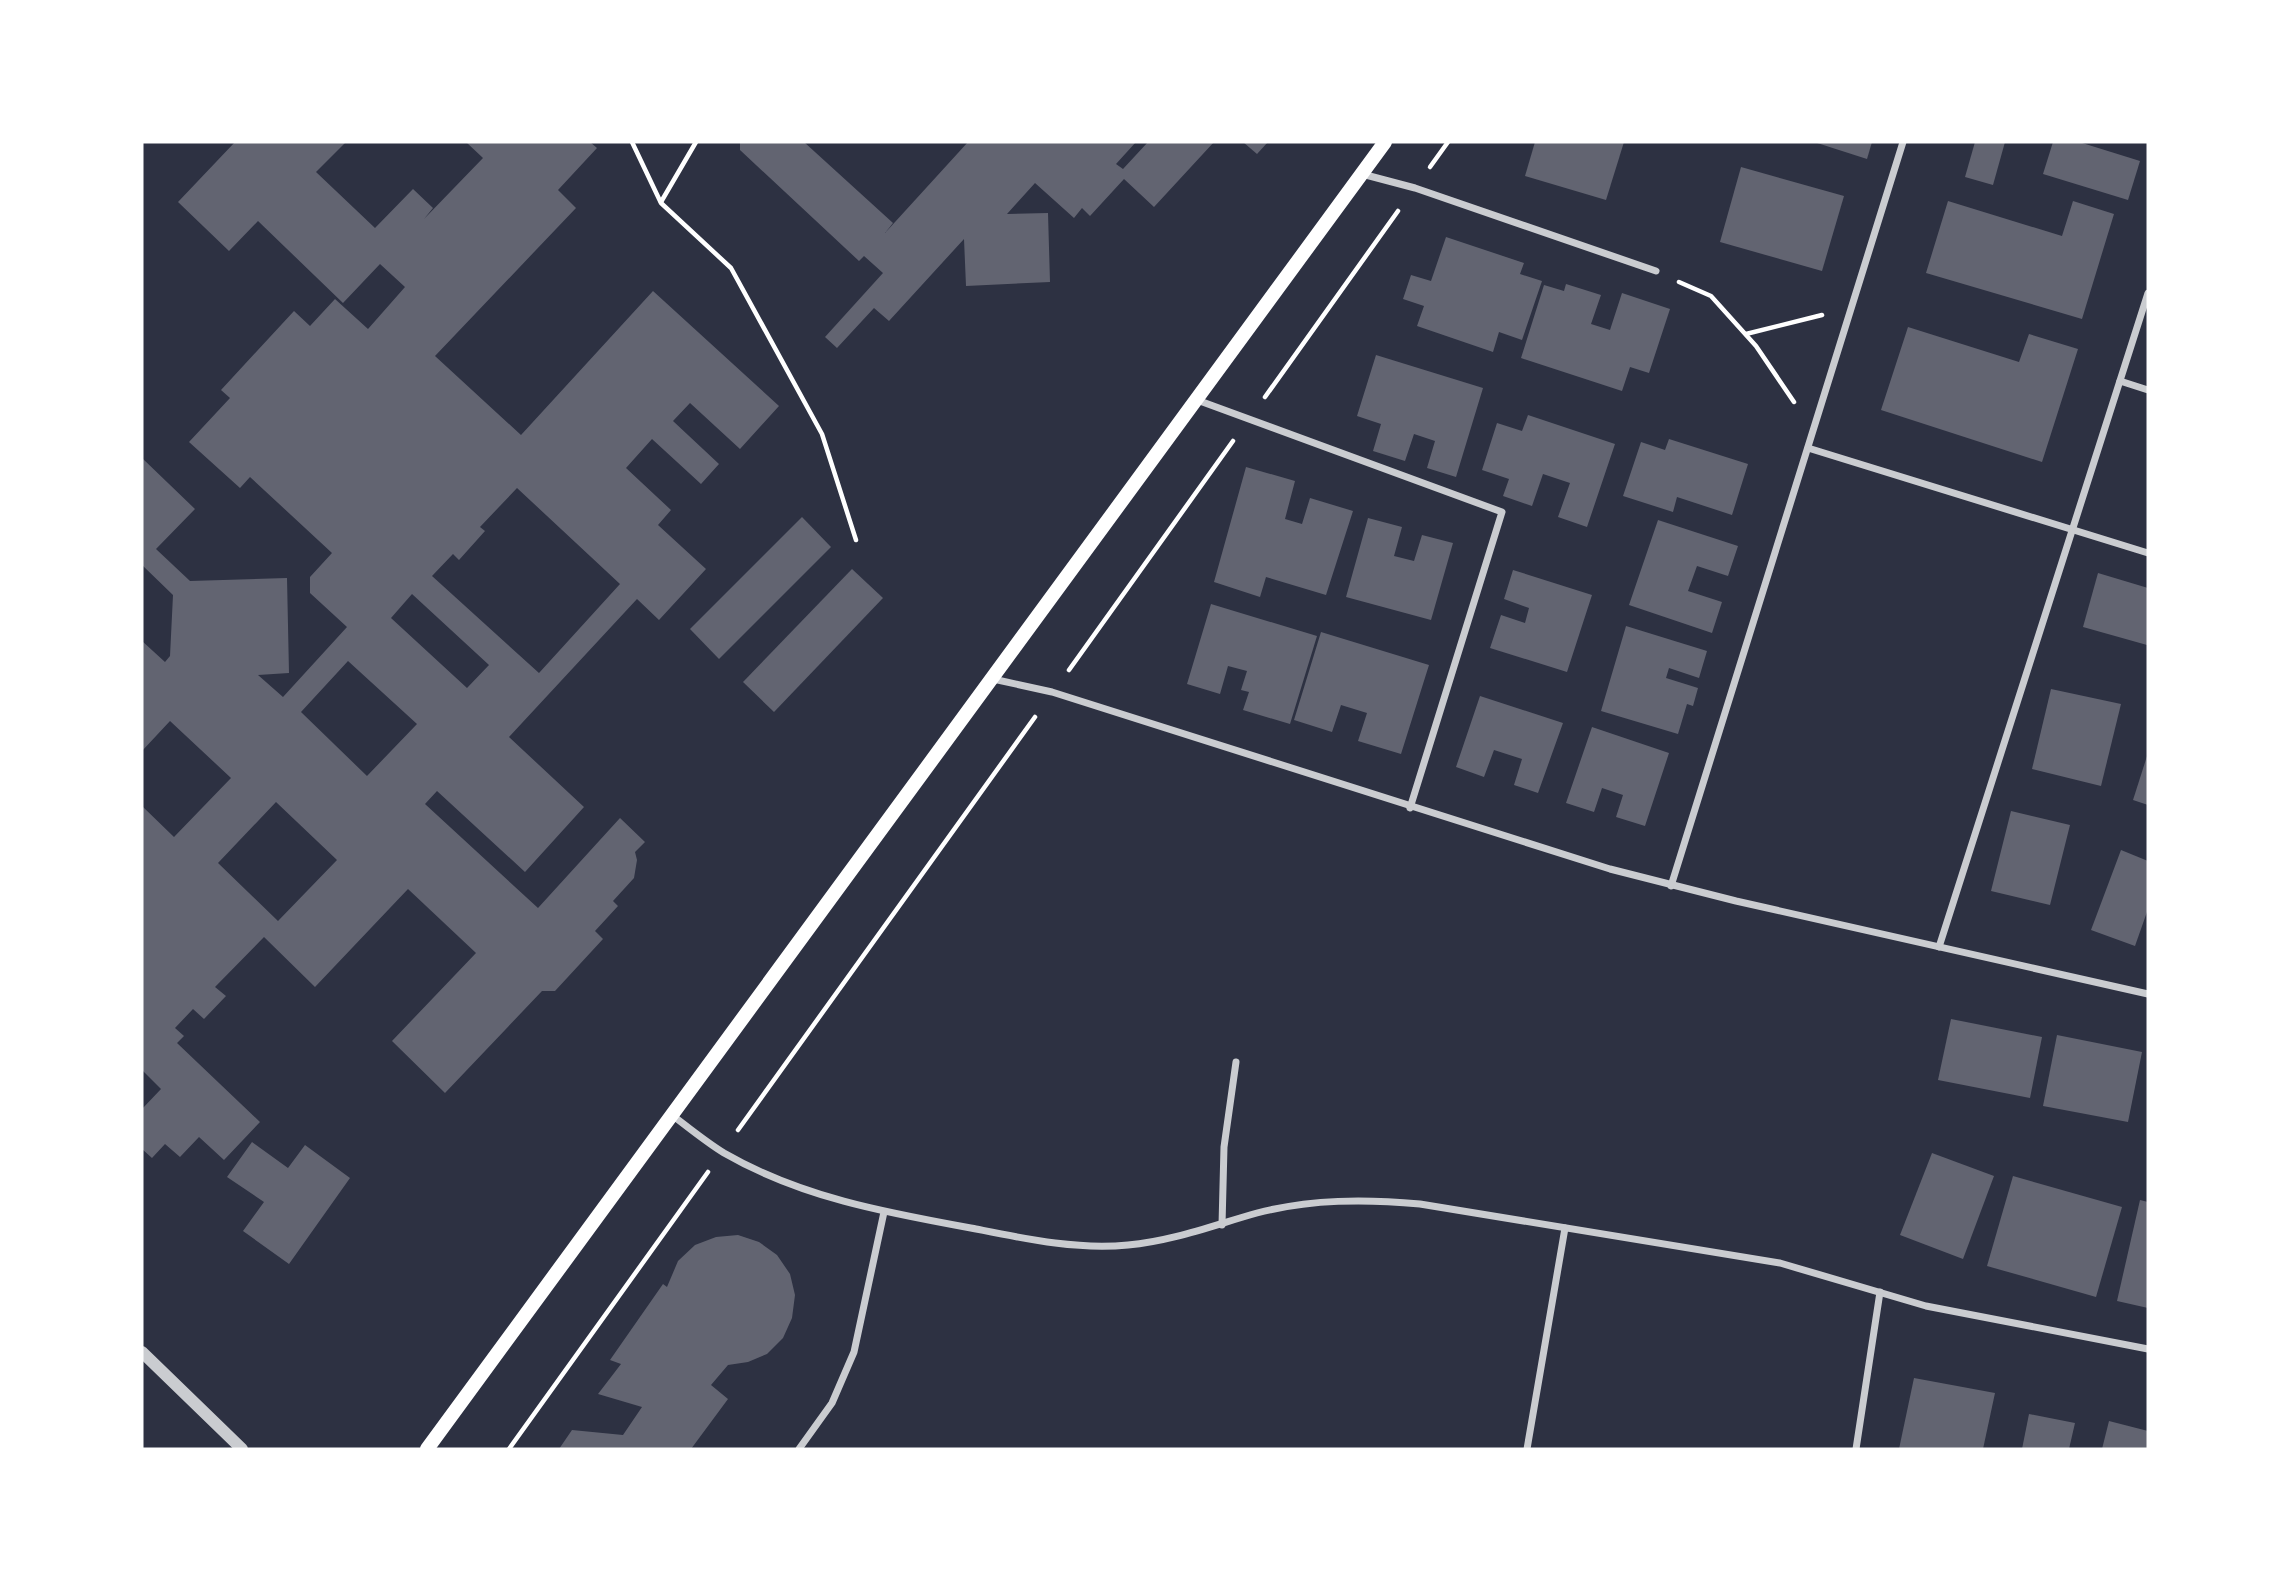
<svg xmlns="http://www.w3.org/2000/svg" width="2290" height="1591" font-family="'Fira Sans',sans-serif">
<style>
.building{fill:#626471;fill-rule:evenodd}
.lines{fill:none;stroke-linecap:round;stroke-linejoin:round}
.path{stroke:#fff;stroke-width:4.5}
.minor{stroke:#caccd0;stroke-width:7}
.tertiary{stroke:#caccd0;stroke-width:12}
.secondary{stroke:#fff;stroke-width:14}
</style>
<rect width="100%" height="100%" fill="#2d3142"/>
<g class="building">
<path d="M235 142H346L316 172 375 228 413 189 433 208 424 219 483 158 466 142H590L597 148 558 190 576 208 435 356 521 435 653 291 779 406 740 449 690 403 673 421 719 464 701 484 652 439 626 468 671 510 658 525 706 569 659 620 637 599 509 737 584 807 525 872 437 791 425 804 538 908 620 818 645 842 635 852 637 860 634 878 613 901 618 906 595 931 603 939 555 991H542L445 1093 392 1041 476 953 408 889 315 987 264 937 215 987 226 996 204 1019 193 1009 175 1028 184 1036 177 1043 260 1122 224 1160 199 1137 180 1157 165 1144 152 1158 142 1149V1109L161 1089 142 1070V806L174 837 231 778 170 721 142 751V641L165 662 170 656 173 595 142 565V458L195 509 156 549 190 581 287 578 289 673 258 675 283 697 347 627 310 593V577L332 553 250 477 240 488 189 442 230 398 221 390 294 311 310 326 335 299 368 329 405 287 380 264 343 303 258 221 229 251 178 202ZM517 488 620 584 539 673 432 576 453 554 459 560 485 531 480 527ZM412 594 489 665 467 688 391 618ZM348 661 417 724 367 776 301 712ZM276 802 337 860 278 921 218 863Z"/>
<path d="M740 142H804L893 223 885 233 968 142H1136L1116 164 1123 169 1148 142H1214L1154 207 1124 179 1090 216 1082 208 1074 218 1035 183 1007 214 1048 213 1050 282 966 286 964 239 889 321 874 308 837 348 825 337 883 273 864 256 859 261 740 150Z"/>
<path d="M1243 142H1268L1257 154Z"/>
<path d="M1535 142H1624L1606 200 1525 176Z"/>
<path d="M1814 142H1872L1867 159Z"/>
<path d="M1975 142H2005L1993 185 1965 177Z"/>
<path d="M2053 142H2079L2140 161 2128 200 2043 174Z"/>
<path d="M1741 167 1844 196 1822 271 1720 242Z"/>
<path d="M1948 201 2062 236 2073 201 2114 214 2082 319 1926 273Z"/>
<path d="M1446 237 1524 263 1520 274 1542 281 1522 340 1499 332 1493 352 1417 326 1424 306 1403 299 1411 275 1431 281Z"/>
<path d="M1566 284 1601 295 1591 324 1610 330 1622 293 1670 309 1649 373 1630 367 1622 391 1521 358 1544 285 1564 291Z"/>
<path d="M1908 327 2019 362 2029 334 2078 349 2042 462 1881 410Z"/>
<path d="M1376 355 1483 388 1456 477 1427 468 1435 441 1414 434 1405 461 1373 451 1381 424 1357 416Z"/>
<path d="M1528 415 1615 444 1587 527 1558 517 1570 483 1543 474 1532 506 1503 496 1509 479 1482 470 1497 423 1522 431Z"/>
<path d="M1669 439 1748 464 1732 515 1677 497 1673 512 1623 496 1641 442 1665 450Z"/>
<path d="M1246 467 1295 481 1285 519 1302 524 1310 498 1353 511 1326 595 1266 577 1260 597 1214 582Z"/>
<path d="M802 517 831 547 719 659 690 629Z"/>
<path d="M1368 518 1402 527 1394 556 1414 561 1422 535 1453 543 1431 620 1346 597Z"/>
<path d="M1658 520 1738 546 1728 576 1697 566 1688 591 1722 602 1712 633 1629 605Z"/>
<path d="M852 569 883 598 774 712 743 682Z"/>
<path d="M1513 570 1592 595 1567 672 1490 648 1501 615 1525 623 1529 608 1504 599Z"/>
<path d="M2098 573 2148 588 2147 645 2083 627Z"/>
<path d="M1211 604 1317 636 1290 724 1243 710 1249 692 1241 690 1247 671 1228 666 1220 694 1187 684Z"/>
<path d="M1626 626 1707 651 1699 678 1669 668 1666 678 1698 688 1693 706 1687 704 1678 734 1601 711Z"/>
<path d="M1321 632 1429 665 1401 754 1358 741 1367 713 1341 705 1332 732 1294 720Z"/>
<path d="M2051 689 2121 704 2101 786 2032 769Z"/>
<path d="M1480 696 1563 723 1538 793 1514 785 1522 759 1494 750 1484 777 1456 767Z"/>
<path d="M1592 727 1669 753 1645 826 1616 817 1623 795 1602 788 1594 812 1566 803Z"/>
<path d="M2148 753V805L2133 800Z"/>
<path d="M2011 811 2070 825 2050 905 1991 891Z"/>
<path d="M2121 850 2148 861V909L2135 946 2091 930Z"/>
<path d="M1951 1019 2042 1037 2030 1098 1938 1080Z"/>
<path d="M2057 1035 2142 1052 2128 1122 2043 1106Z"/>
<path d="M252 1142 288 1168 305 1145 350 1178 289 1264 243 1231 264 1202 227 1177Z"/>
<path d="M1932 1153 1994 1176 1963 1259 1900 1235Z"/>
<path d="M2013 1176 2122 1207 2096 1297 1987 1266Z"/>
<path d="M2140 1200 2148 1202V1308L2117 1301Z"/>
<path d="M738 1235 759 1242 777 1255 790 1274 795 1295 792 1318 783 1338 767 1354 748 1362 728 1365 711 1385 728 1399 691 1449H559L572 1430 623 1435 642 1407 598 1394 621 1364 610 1360 663 1284 667 1287 678 1261 695 1245 716 1237Z"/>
<path d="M1914 1378 1995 1393 1983 1449H1899Z"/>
<path d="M2029 1414 2075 1423 2069 1449H2022Z"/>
<path d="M2109 1421 2148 1431V1449H2102Z"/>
</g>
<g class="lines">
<g class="path">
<path d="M632 142 661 203 731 268 822 434 856 540"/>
<path d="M1430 167 1448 142"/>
<path d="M661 202 696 142"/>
<path d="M1679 282 1711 296 1756 346 1794 402"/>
<path d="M1746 334 1822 315"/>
<path d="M1265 397 1398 211"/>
<path d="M1069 670 1233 441"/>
<path d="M738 1130 1035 717"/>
<path d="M509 1449 708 1172"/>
</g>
<g class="minor">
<path d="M1362 174 1415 188 1656 271"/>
<path d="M2120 381 2148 390"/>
<path d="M1197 400 1502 512 1410 808"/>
<path d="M1808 448 2148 553"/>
<path d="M993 679 1052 692 1610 869 1736 901 2148 994"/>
<path d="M1671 886 1903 142"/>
<path d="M1939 947 2148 293"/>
<path d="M672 1115C689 1128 706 1142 724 1153 802 1198 888 1213 976 1229 1026 1239 1077 1250 1128 1245 1173 1241 1214 1225 1257 1213 1311 1199 1365 1199 1420 1204L1780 1263 1926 1306 2148 1349"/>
<path d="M1222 1225 1224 1147 1236 1062"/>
<path d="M799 1449 832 1403 854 1352 884 1212"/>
<path d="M1527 1449 1565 1228"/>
<path d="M1856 1449 1880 1292"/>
</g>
<path class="tertiary" d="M142 1352 242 1449"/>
<path class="secondary" d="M427 1449 1385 142"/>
</g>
<rect width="2290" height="1591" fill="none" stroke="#ffffff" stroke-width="287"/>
</svg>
